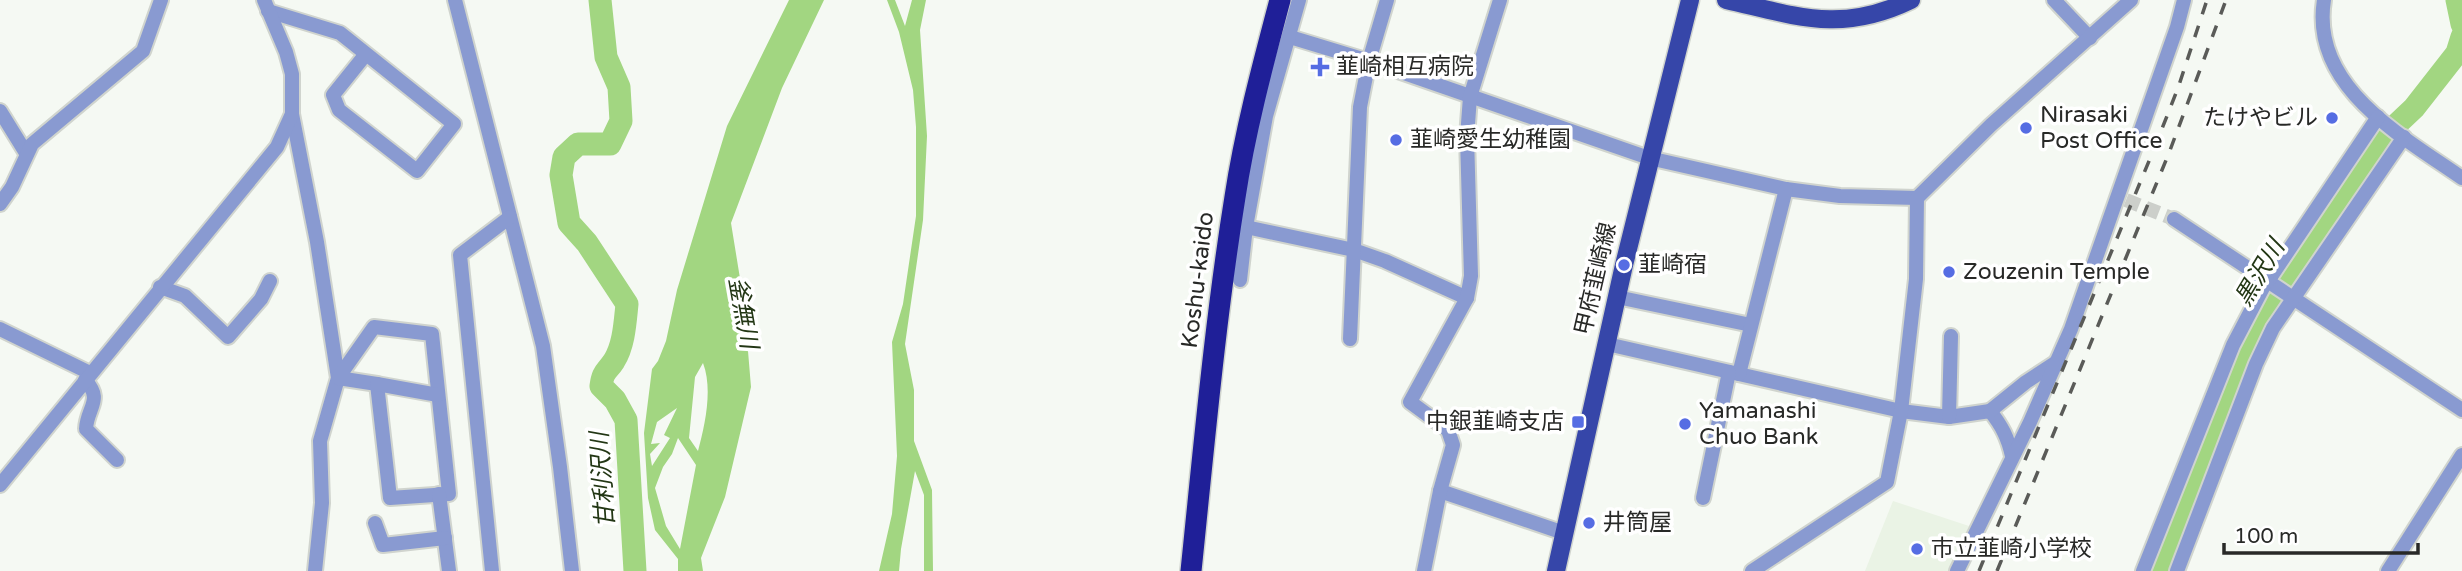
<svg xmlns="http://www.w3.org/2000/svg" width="2462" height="571" font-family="'Varela Round','Noto Sans JP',sans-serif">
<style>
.built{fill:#eaf3e5}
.water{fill:#a2d681;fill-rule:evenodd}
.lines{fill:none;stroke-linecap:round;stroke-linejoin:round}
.river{stroke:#a2d681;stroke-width:23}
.minor-tunnel{stroke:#cccfca;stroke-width:14;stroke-dasharray:14 7;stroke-linecap:butt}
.minor-casing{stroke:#d0d4ce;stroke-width:18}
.major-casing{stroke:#d0d4ce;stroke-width:21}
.highway-casing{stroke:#d0d4ce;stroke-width:24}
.minor{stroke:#899ad1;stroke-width:14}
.major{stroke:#3646a9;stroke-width:18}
.highway{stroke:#1f1f98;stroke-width:21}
.rail{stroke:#5a5b58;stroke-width:3.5;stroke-dasharray:12 12;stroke-linecap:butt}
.poi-dot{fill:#566de3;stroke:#fff;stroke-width:2.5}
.labels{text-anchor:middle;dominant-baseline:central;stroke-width:7;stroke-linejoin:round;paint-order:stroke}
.poi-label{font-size:23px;fill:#282927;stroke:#fff;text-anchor:start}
.street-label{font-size:23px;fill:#282927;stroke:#fff}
.water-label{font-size:24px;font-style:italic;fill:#233715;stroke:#fff}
</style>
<rect width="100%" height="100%" fill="#f5f9f3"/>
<path class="built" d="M1893 501 1969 526 1948 571H1865Z"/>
<g class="water">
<path d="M789 0H824L782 88 731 223 744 303 751 387 725 497 701 558 703 571H678V559L655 530 648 498 644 433 652 369 658 361 666 341 677 290 727 126ZM703 363C713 389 705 425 698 451L689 438 695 377ZM677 408 664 435 670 438 652 466 650 454 660 443 651 444 657 422ZM678 438 696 465 680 549 666 526 655 488 663 467 672 454Z"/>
<path d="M887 0H895L905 26 912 0H926L920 30 927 136 923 220 905 344 914 390V441L932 490 933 571H924V495L915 471 901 549 899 571H879L892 514 897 456 892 342 903 304 916 216V127L913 90 899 32Z"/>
</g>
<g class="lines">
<g class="river">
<path d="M600 0 606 57 619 87 621 121 610 144H578L564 157 561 175 569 223 587 243 627 304C625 323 624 345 614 361 606 373 603 371 601 386L615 400 626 420 635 571"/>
<path d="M2457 0 2462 24"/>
<path d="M2161 571 2264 315 2336 201 2378 142 2414 108 2457 53 2462 37"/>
</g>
<path class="minor-tunnel" d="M2126 200 2174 219"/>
<g class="minor-casing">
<g id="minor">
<path d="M455 0 543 346 560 467 572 571"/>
<path d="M2054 0 2090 38"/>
<path d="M2324 0C2310 87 2402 136 2462 178"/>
<path d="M268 11 340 33 454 124 417 171 339 110 333 95 366 54"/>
<path d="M1290 37 1369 61 1649 158 1786 189 1840 196 1917 198"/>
<path d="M0 111 26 153"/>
<path d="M292 114 317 242 338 378 320 441 322 503 315 571"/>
<path d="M0 204 12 187 32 144 143 51 161 0"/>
<path d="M2174 219 2462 410"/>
<path d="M1246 227 1354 250 1385 261 1467 298"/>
<path d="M1240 280 1246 227 1266 116 1299 0"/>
<path d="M2268 281 2378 117"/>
<path d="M160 287 185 296 228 337 261 299 270 281"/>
<path d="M1617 297 1751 325"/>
<path d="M374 327 432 334 449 494 390 498 377 384 338 378Z"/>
<path d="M0 329 90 373"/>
<path d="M1350 339 1360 107 1369 61 1387 0"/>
<path d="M1607 344 1901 411 1949 417 1990 411C2002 426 2008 438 2012 456"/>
<path d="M1739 374 1786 189"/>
<path d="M85 380C104 400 87 407 86 429L117 460"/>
<path d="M377 384 438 395"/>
<path d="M1990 411 2026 382 2055 363"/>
<path d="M1949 417 1951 336"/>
<path d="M0 485 277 147 292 114V74L286 52 264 0"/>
<path d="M1440 491 1564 533"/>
<path d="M439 494 449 571"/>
<path d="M1703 498 1729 372"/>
<path d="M375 523 383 545 445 538"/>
<path d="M492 571 460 255 510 217"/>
<path d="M1424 571 1440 491 1453 445 1448 430 1410 402 1467 298 1471 276 1467 137 1470 97 1500 0"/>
<path d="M1752 571 1887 482 1901 411 1916 279 1917 198 1991 125 2131 0"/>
<path d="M1957 571 2030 422 2071 329 2177 27 2184 0"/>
<path d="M2143 571 2233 345 2267 280"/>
<path d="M2177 571 2256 364 2273 328 2404 137"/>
<path d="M2388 571 2462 455"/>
</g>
</g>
<g class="major-casing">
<g id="major">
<path d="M1726 0C1797 16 1841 34 1911 0"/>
<path d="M1556 571 1624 265 1690 0"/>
</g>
</g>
<g class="highway-casing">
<path id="highway" d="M1191 571C1204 446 1215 321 1235 197 1245 131 1263 64 1280 0"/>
</g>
<use href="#minor" class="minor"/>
<use href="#major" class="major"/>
<use href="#highway" class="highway"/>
<g class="rail">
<path d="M1979 571 2154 149 2178 88 2207 0"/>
<path d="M1997 571 2169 153 2226 0"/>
</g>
</g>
<g class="poi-dot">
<path d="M1316.5 56.5h7v7h7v7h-7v7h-7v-7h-7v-7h7z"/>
<circle cx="2332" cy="118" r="7"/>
<circle cx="2026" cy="128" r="7"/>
<circle cx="1396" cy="140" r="7"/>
<circle cx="1624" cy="265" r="7"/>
<circle cx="1949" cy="272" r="7"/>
<rect x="1571" y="415" width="14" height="14" rx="3.5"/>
<circle cx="1685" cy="424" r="7"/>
<circle cx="1589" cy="523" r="7"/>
<circle cx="1917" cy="549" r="7"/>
</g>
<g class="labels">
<g class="poi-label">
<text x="1336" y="67">韮崎相互病院</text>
<text x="2040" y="115">Nirasaki<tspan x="2040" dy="26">Post Office</tspan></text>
<text x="2318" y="118" text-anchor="end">たけやビル</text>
<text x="1410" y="140">韮崎愛生幼稚園</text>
<text x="1638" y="265">韮崎宿</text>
<text x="1963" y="272">Zouzenin Temple</text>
<text x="1699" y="411">Yamanashi<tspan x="1699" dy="26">Chuo Bank</tspan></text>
<text x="1564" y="422" text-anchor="end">中銀韮崎支店</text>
<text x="1603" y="523">井筒屋</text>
<text x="1931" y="549">市立韮崎小学校</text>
</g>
<g class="street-label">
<text transform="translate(1596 279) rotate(-77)">甲府韮崎線</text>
<text transform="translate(1198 280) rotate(-83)">Koshu-kaido</text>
</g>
<g class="water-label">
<text transform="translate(2260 273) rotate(-59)">黒沢川</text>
<text transform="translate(743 313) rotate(80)">釜無川</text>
<text transform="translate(603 480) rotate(-94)">甘利沢川</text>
</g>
</g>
<path d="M2224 543v10h194v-10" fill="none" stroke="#282927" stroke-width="3.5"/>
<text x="2234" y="543" font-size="21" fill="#282927" stroke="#ffffff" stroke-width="5" paint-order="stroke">100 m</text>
</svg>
